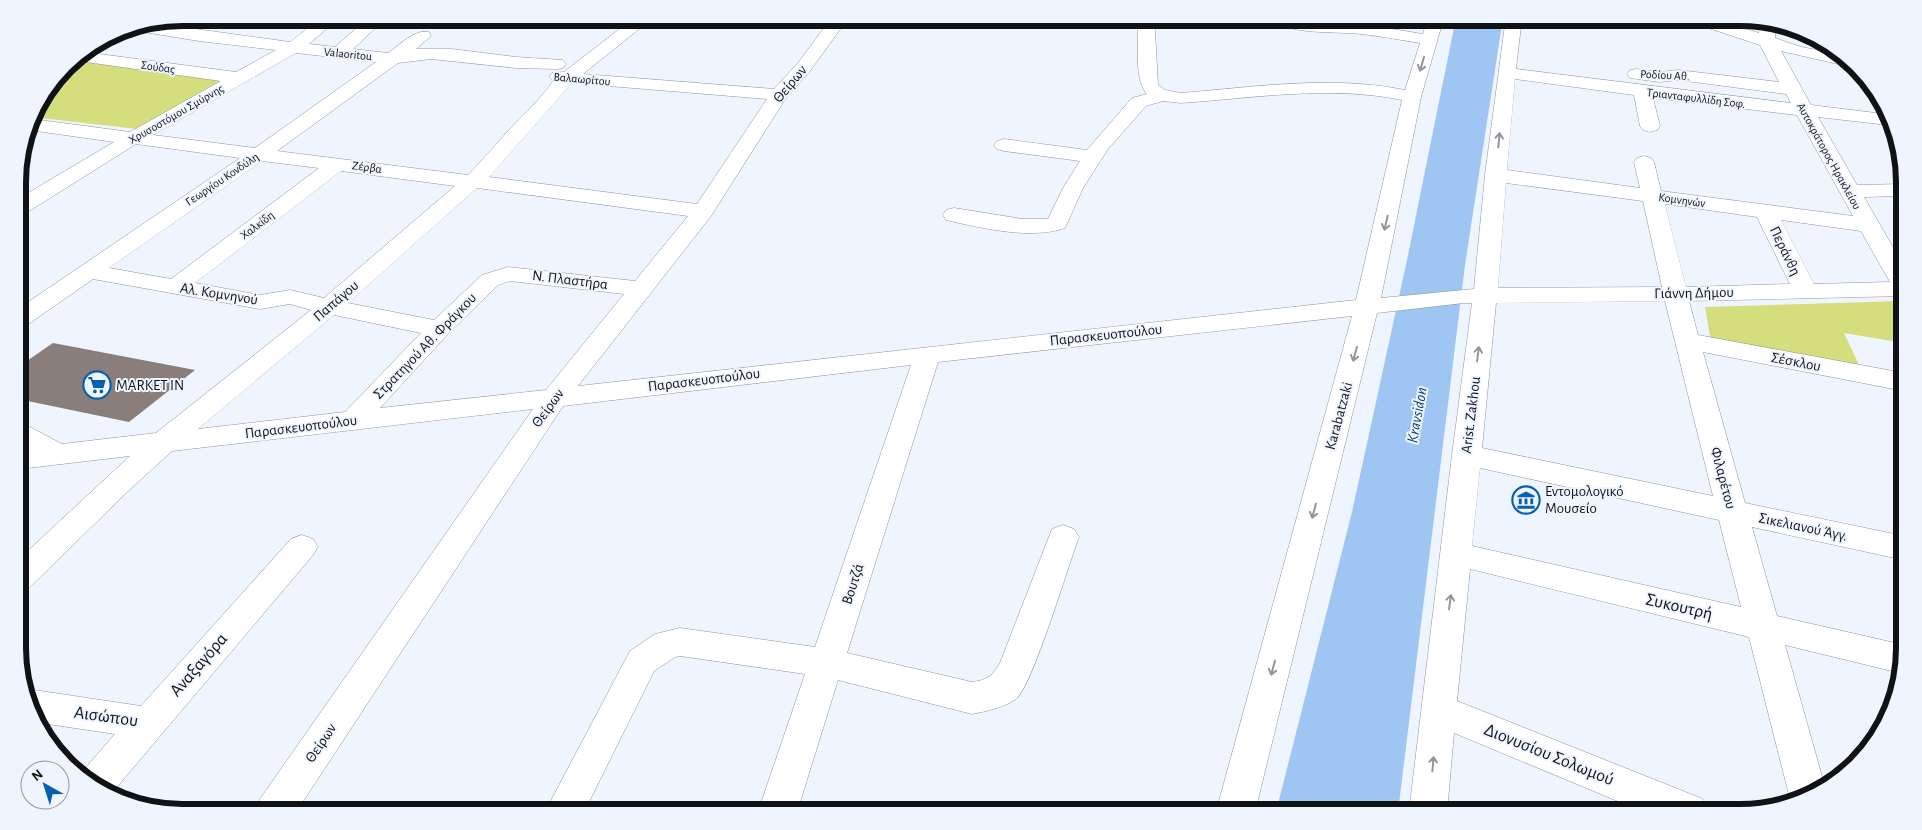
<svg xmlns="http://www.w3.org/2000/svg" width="1922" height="830" font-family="'Alegreya Sans',sans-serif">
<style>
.green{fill:#d4de7d}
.water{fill:#9fc5f3}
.building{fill:#897e7a}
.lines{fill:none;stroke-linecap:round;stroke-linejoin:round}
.minor-casing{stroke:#8e949d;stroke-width:1}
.minor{fill:#fff;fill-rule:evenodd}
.oneway{stroke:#939596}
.labels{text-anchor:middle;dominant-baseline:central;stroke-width:4;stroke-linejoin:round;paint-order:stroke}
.far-street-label{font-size:12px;fill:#101316;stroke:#eef5ff}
.street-label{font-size:15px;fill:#101316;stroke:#eef5ff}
.poi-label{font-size:15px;fill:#101316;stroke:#eef5ff;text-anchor:start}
.water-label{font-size:16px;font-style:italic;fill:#154171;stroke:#eef5ff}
.near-street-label{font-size:18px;fill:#101316;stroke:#eef5ff}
.rim{fill:none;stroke:#101316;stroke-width:6}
</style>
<rect width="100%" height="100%" fill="#eef5ff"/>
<g class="green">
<path d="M86 62 220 81 137 129 32 117 35 109 65 69 71 70Z"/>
<path d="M1900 301 1904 308V343L1844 333 1861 369 1711 342 1705 307Z"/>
</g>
<path class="water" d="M1456 18H1503L1465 265 1398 812H1276L1352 512 1407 260Z"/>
<path class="building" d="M53 343 195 370 129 422 18 399V367Z"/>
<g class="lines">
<g class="minor-casing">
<g id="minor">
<path d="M322 17H340L309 44 335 47 369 17H387L353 49 388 53C400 45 414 29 429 32L431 36 416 49H452L516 57 563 60 566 64 563 68 557 69 516 68 431 59 398 63 277 151 468 175C483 160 496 144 511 128 525 113 541 99 553 81L549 77 552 73 564 72 635 17H654L583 74 774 89 798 63 832 17H849L810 71 786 98 711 216 578 386 1356 300 1402 100C1329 85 1255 98 1181 103L1163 101 1146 106 1108 149 1083 188 1065 228C1031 240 981 228 946 220L943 215 946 210 954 208 1023 219H1048L1063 188 1080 161 1004 151 997 149 994 145 997 141 1004 139 1087 150 1132 98 1147 94C1132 77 1141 40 1136 17H1152L1155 31 1158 85 1165 90 1181 93C1256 87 1330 75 1405 90L1420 43C1400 40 1381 36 1361 34 1339 31 1285 36 1270 17L1361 24 1423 34 1428 17H1444L1421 97 1381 298 1474 289 1485 175 1506 17H1522L1516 69 1791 103 1786 94 1678 80 1660 82 1630 78 1627 74 1630 70 1636 69 1660 72 1678 70 1779 82 1760 45 1684 20 1682 17H1708L1759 33 1760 21 1775 24V38L1801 47 1833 53 1847 64 1842 65 1781 51 1811 105 1884 114 1888 125 1818 117 1857 185 1903 184V196L1864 197 1903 265 1904 296 1689 301 1698 335 1904 373V391L1703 352 1745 503 1904 536V560L1752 527 1777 616 1904 645 1900 673 1785 645 1825 787 1790 799 1749 637 1470 569 1457 701 1703 799 1709 812H1644L1454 733 1447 812H1409L1452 455 1472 303H1464L1377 313 1255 812H1216L1352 316 938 362 847 653 972 682C988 680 992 676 1000 663L1052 529 1063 525 1074 529 1079 537C1069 563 1032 687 1016 699 1003 708 987 711 972 714L838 680 797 812H758L805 674 680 656 675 657 654 671 584 812H547L546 810 630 651 655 634 680 628 815 647 911 365 563 406 296 812H255L260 799 533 409 172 451 126 493 30 587 19 591V559L130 456 19 469 18 449 24 448 18 445V424L28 426 62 444 156 433 311 310 290 304 260 309 93 279 27 325 18 327V309L240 158 136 144 26 213 18 214V199L114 142 29 130 32 119 130 132 221 81 72 60 84 52 236 72 276 50 199 41 138 31 131 28 152 23 290 42ZM296 53 376 62 255 148 153 135ZM1515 79 1634 95 1640 126 1643 130 1650 132 1657 130 1660 126 1653 98 1797 115 1853 216 1661 191 1654 162 1651 158 1644 156 1637 158 1634 162 1640 188 1507 170ZM572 83 767 99 697 204 489 177ZM262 161 319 168 171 279 109 268ZM341 171 455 186 324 298 290 290 260 295 195 283ZM1506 183 1643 201 1662 287 1498 288ZM477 188 688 216 635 281 508 267 482 275 434 320 348 303ZM1665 204 1757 217 1790 284 1686 287ZM1781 220 1861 231 1890 282 1814 284ZM510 281 624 294 546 390 380 408 448 334 498 285ZM1665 301 1713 496 1482 448 1496 303ZM334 315 421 333 345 412 198 429ZM1480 468 1719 520 1741 607 1472 546Z"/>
<path d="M302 535 313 539 318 547 313 555 111 794 82 772 115 734 41 723 28 692 34 690 141 706 291 539Z"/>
</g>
</g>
<use href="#minor" class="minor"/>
</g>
<defs><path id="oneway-shaft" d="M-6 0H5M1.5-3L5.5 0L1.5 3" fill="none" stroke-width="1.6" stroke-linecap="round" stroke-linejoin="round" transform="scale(1.25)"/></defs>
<g class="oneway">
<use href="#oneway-shaft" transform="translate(1422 64) rotate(106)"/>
<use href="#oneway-shaft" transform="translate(1499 140) rotate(-84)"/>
<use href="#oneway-shaft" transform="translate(1386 223) rotate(103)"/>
<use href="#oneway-shaft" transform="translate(1355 354) rotate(105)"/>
<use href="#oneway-shaft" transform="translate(1478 354) rotate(-83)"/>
<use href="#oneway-shaft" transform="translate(1314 511) rotate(105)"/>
<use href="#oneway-shaft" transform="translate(1450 602) rotate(-83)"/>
<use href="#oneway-shaft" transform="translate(1273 668) rotate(105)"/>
<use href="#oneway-shaft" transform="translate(1433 764) rotate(-85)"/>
</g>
<defs>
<g id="supermarket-ring" transform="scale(1.4375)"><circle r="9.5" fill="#eef5ff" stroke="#0760ae" stroke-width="1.5"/><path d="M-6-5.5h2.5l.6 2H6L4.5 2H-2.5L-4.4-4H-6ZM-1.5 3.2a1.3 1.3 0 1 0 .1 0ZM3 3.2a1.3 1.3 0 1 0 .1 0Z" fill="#0760ae"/></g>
<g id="museum-ring" transform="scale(1.4375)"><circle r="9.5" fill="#eef5ff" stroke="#0760ae" stroke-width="1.5"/><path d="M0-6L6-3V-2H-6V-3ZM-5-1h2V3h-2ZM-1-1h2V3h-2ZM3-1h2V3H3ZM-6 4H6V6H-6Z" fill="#0760ae"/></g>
</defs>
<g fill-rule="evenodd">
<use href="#supermarket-ring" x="97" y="385"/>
<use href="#museum-ring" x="1526" y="500"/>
</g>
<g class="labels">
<g class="far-street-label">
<text transform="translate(348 54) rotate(6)">Valaoritou</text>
<text transform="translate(158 67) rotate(8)">Σούδας</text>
<text transform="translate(1665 75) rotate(3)">Ροδίου Αθ.</text>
<text transform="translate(582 79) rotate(5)">Βαλαωρίτου</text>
<text transform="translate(1696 98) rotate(7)">Τριανταφυλλίδη Σοφ.</text>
<text transform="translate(176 114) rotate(-30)">Χρυσοστόμου Σμύρνης</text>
<text transform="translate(1829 156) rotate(61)">Αυτοκράτορος Ηρακλείου</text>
<text transform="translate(367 167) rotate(8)">Ζέρβα</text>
<text transform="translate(222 179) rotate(-34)">Γεωργίου Κονδύλη</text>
<text transform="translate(1682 200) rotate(8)">Κομνηνών</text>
<text transform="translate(257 225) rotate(-37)">Χαλκίδη</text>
</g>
<g class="street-label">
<text transform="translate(790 84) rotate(-50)">Θείρων</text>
<text transform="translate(1785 251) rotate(64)">Περάνθη</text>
<text transform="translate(570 280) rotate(7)">Ν. Πλαστήρα</text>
<text transform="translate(1694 293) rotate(-1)">Γιάννη Δήμου</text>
<text transform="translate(219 294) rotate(9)">Αλ. Κομνηνού</text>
<text transform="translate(336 301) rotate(-41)">Παπάγου</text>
<text transform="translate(1106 335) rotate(-6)">Παρασκευοπούλου</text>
<text transform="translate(425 346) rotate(-46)">Στρατηγού Αθ. Φράγκου</text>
<text transform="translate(1796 362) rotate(11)">Σέσκλου</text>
<text transform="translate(704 380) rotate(-7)">Παρασκευοπούλου</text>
<text transform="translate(548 408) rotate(-54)">Θείρων</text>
<text transform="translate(1471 415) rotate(-83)">Arist. Zakhou</text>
<text transform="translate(1339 416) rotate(-75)">Karabatzaki</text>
<text transform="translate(301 427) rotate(-7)">Παρασκευοπούλου</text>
<text transform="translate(1723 478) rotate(75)">Φιλαρέτου</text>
<text transform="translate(1803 527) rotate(12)">Σικελιανού Άγγ.</text>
<text transform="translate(853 584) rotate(-72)">Βουτζά</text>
<text transform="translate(321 743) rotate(-56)">Θείρων</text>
</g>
<g class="poi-label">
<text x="116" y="385">MARKET IN</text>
<text x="1545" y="491">Εντομολογικό<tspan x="1545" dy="17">Mουσείο</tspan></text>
</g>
<g class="water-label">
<text transform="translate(1417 415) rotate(-80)">Kravsidon</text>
</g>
<g class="near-street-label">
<text transform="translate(1679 607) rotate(13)">Συκουτρή</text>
<text transform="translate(199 665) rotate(-49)">Αναξαγόρα</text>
<text transform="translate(106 717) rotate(8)">Αισώπου</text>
<text transform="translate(1549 755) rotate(22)">Διονυσίου Σολωμού</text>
</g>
</g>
<path d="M0 0H1922V830H0ZM182 26H1740A156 156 0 0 1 1896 182V648A156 156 0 0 1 1740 804H182A156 156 0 0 1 26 648V182A156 156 0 0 1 182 26Z" fill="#eef5ff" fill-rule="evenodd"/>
<path class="rim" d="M182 26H1740A156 156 0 0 1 1896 182V648A156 156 0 0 1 1740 804H182A156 156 0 0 1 26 648V182A156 156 0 0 1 182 26Z"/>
<g transform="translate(45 785) rotate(321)"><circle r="24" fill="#eef5ff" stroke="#959ba2"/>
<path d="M0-4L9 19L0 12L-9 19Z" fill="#0760ae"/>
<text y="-8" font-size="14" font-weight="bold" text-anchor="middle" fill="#101316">N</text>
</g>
</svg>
